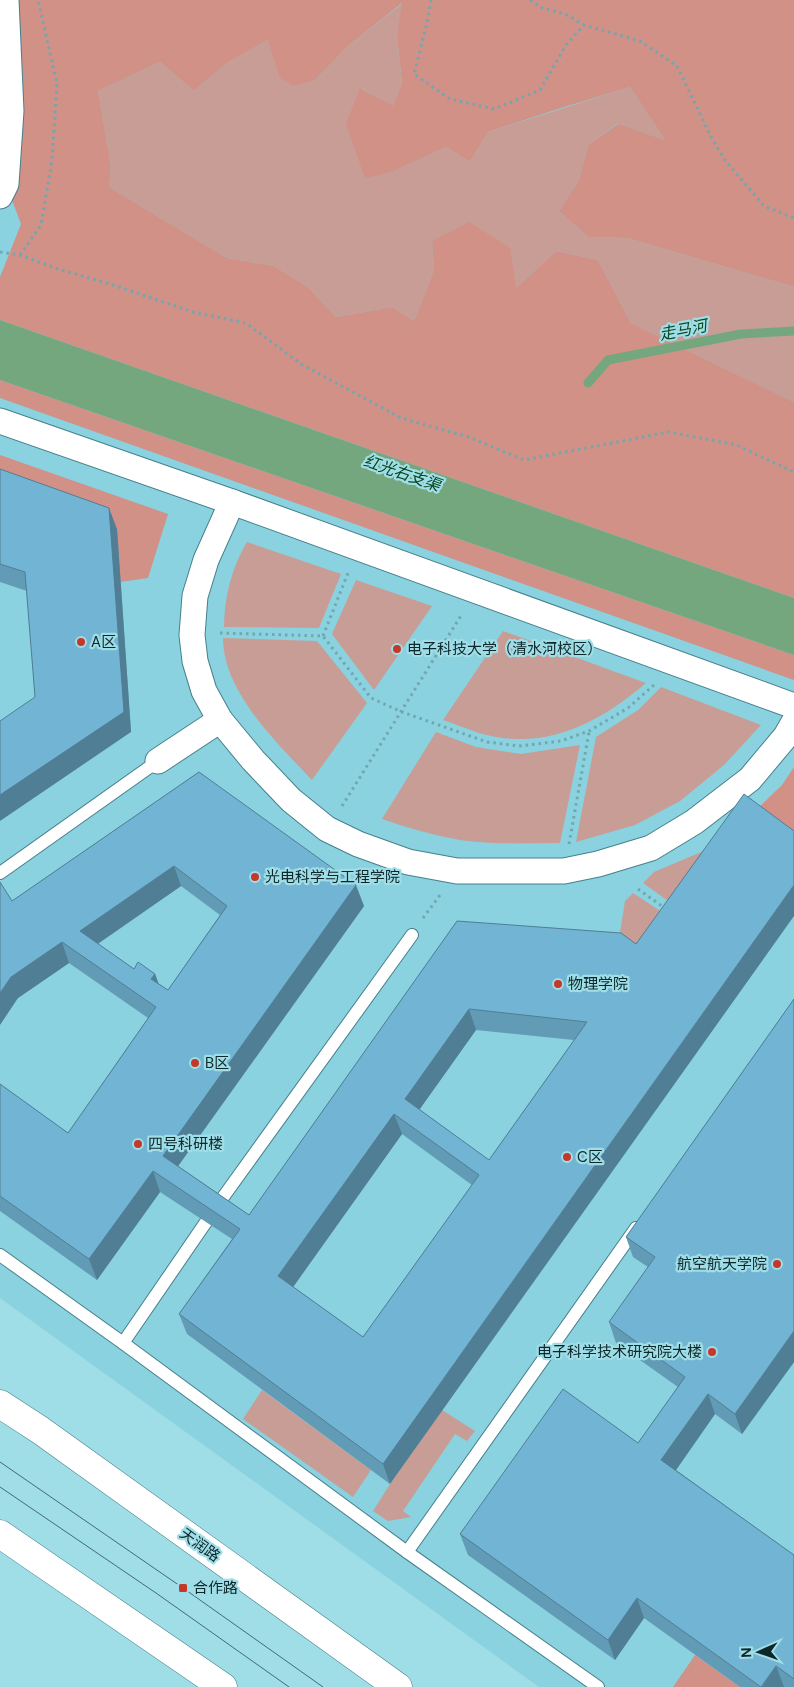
<svg xmlns="http://www.w3.org/2000/svg" width="794" height="1687" font-family="'DM Sans','Noto Sans SC',sans-serif">
<style>
.built{fill:#8ad2df}
.green{fill:#c89d95}
.forest{fill:#d19186}
.water{fill:#75a77f}
.lines{fill:none;stroke-linecap:round;stroke-linejoin:round}
.stream{stroke:#75a77f;stroke-width:9}
.lane-casing{stroke:#45808b;stroke-width:14}
.street-casing{stroke:#45808b;stroke-width:27}
.primary-casing{stroke:#45808b;stroke-width:29}
.path{stroke:#73a6ae;stroke-width:3;stroke-dasharray:2.5 4;stroke-linecap:butt}
.lane{stroke:#fff;stroke-width:12}
.street{stroke:#fff;stroke-width:25}
.primary{stroke:#fff;stroke-width:28}
.tram{stroke:#436b71;stroke-width:1}
.wall{fill:#629bb5;fill-rule:evenodd}
.shaded-wall{fill:#507e94}
.building{fill:#72b4d3;stroke:#507e94;fill-rule:evenodd}
.poi-dot{fill:#c53829;stroke:#9fdde7;stroke-width:2}
.labels{text-anchor:middle;dominant-baseline:central;stroke-width:4.5;stroke-linejoin:round;paint-order:stroke}
.poi-label{font-size:15px;fill:#0d272b;stroke:#9fdde7;text-anchor:start}
.street-label{font-size:15px;fill:#0d272b;stroke:#9fdde7}
.water-label{font-size:16px;font-style:italic;fill:#0c4720;stroke:#9fdde7}
</style>
<rect width="100%" height="100%" fill="#9fdde7"/>
<path class="built" d="M0 0H794V1687H539L0 1298Z"/>
<g class="green">
<path d="M403 3 397 35 402 84 393 107 361 88 394 171 446 147 470 162 488 132 630 87 665 140 617 124 588 145 579 180 559 211 588 237 627 238 794 287V402L631 323 598 260 556 251 516 288 432 241 434 270 414 321 392 307 336 317 308 287 274 266 227 258 109 187 111 166 98 91 160 62 194 91 227 63 268 40 315 80 348 46Z"/>
<path d="M247 542 341 574 319 628 224 627C224 597 232 567 247 542Z"/>
<path d="M356 580 432 606 374 690 332 634Z"/>
<path d="M503 631 646 683C598 724 544 752 479 733 467 729 455 724 443 720Z"/>
<path d="M223 638 317 641 367 703 312 780C278 744 223 692 223 638Z"/>
<path d="M661 687 761 725 724 765 680 801 635 825 576 842 596 737 638 710Z"/>
<path d="M436 732 476 747 521 754 580 745 560 843C527 843 493 845 460 840 433 835 408 828 382 819Z"/>
<path d="M706 850 682 911 643 883 654 872Z"/>
<path d="M633 893 674 920 643 964 617 952 625 901Z"/>
<path d="M262 1390 371 1470 353 1497 243 1419Z"/>
<path d="M442 1410 475 1431 467 1441 455 1434 403 1511 411 1517 388 1521 373 1511 390 1484Z"/>
</g>
<g class="forest">
<path d="M6 0H794V287L627 238 588 237 559 211 579 180 588 145 618 124 665 140 630 87 558 109 488 132 470 162 446 147 394 171 365 178 346 124 360 88 393 106 402 84 397 35 402 3 348 46 315 80 293 86 280 78 268 40 227 63 194 91 160 62 98 91 111 166 109 187 227 258 274 266 308 287 336 317 392 307 414 321 434 270 432 241 469 222 510 248 516 288 556 251 598 260 631 323 794 402V598L0 320V277L21 224 6 184Z"/>
<path d="M0 380 794 655V680L0 398Z"/>
<path d="M0 455 168 514 148 578 120 582 0 486Z"/>
<path d="M794 767V846L751 815 782 785Z"/>
<path d="M695 1655 740 1687H673Z"/>
</g>
<path class="water" d="M0 320 794 598V655L0 380Z"/>
<g class="lines">
<path class="stream" d="M588 383 608 360 741 334 794 331"/>
<g class="lane-casing">
<g id="lane">
<path d="M0 873 158 761"/>
<path d="M216 1207 412 935"/>
<path d="M0 1255 123 1343 407 1552 598 1687"/>
<path d="M123 1343 206 1222"/>
<path d="M407 1552 636 1228"/>
</g>
</g>
<g class="street-casing">
<g id="street">
<path d="M0 196 6 184 11 111 6 0"/>
<path d="M0 421 232 502 794 706"/>
<path d="M232 502 206 560 195 596 192 635 195 661 204 691 220 720 253 760 291 800 327 829 358 844 408 862 457 871H564L598 864 651 848 694 822 750 779 786 736 794 722"/>
<path d="M158 761 220 720"/>
</g>
</g>
<g class="primary-casing">
<g id="primary">
<path d="M0 1404 40 1430 398 1687"/>
<path d="M0 1534 223 1687"/>
</g>
</g>
<g class="path">
<path d="M431 0 427 23 414 74 450 99 494 109 540 90 566 45 584 25 640 41 677 66 712 139 725 160 764 206 794 218"/>
<path d="M530 0 542 8 565 14 584 25"/>
<path d="M0 252 20 255 58 269 113 285 193 312 246 323 301 364 401 418 469 437 524 460 669 432 736 445 794 472"/>
<path d="M20 255 41 225 52 161 57 84 38 0"/>
<path d="M220 633 323 636 371 698 402 712 487 742 519 746 561 741 589 731 628 708 655 684"/>
<path d="M323 636 348 573"/>
<path d="M342 806 462 614"/>
<path d="M569 844 589 732"/>
<path d="M638 889 666 909"/>
<path d="M423 918 440 895"/>
</g>
<use href="#lane" class="lane"/>
<use href="#street" class="street"/>
<use href="#primary" class="primary"/>
<g class="tram">
<path d="M0 1462 183 1588 323 1687"/>
<path d="M0 1487 156 1593 289 1687"/>
</g>
</g>
<g class="wall">
<path d="M0 469 117 529 131 732 35 697 27 591 0 582Z"/>
<path d="M199 772 364 906 178 1166 249 1215 457 921 636 944 390 1484 187 1334 179 1314 232 1239 160 1192 97 1280 0 1211V1084L68 1133 148 1018 69 963 18 998 12 901ZM181 886 220 915 168 990 159 984 155 974 134 969 98 944ZM476 1030 574 1040 489 1160 419 1110ZM402 1134 472 1185 363 1337 293 1287Z"/>
<path d="M794 999V1362L742 1434 715 1414 676 1470 794 1555V1687H740L644 1618 615 1660 468 1555 460 1534 638 1443 678 1387 616 1343 609 1322 648 1267 633 1257 626 1237Z"/>
</g>
<g class="shaded-wall">
<path d="M109 508 117 529 131 732 0 821V795Z"/>
<path d="M174 866 181 886 87 951 80 931Z"/>
<path d="M356 885 364 906 171 1176 163 1156Z"/>
<path d="M794 885V916L390 1484 383 1464Z"/>
<path d="M62 942 69 963 18 998 0 1025V993L11 977Z"/>
<path d="M155 974 162 994 151 979Z"/>
<path d="M469 1009 476 1030 412 1120 405 1099Z"/>
<path d="M394 1114 402 1134 286 1297 278 1276Z"/>
<path d="M153 1171 160 1192 97 1280 89 1259Z"/>
<path d="M794 1331V1362L742 1434 735 1414Z"/>
<path d="M708 1394 715 1414 669 1480 661 1460Z"/>
<path d="M637 1598 644 1618 615 1660 608 1640Z"/>
<path d="M776 1666 784 1687H762Z"/>
</g>
<g class="building">
<path d="M0 469 109 508 124 712 0 795V721L35 697 25 572 0 564Z"/>
<path d="M199 772 356 885 163 1156 249 1215 457 921 621 933 636 944 744 794 794 831V885L383 1464 179 1314 240 1229 153 1171 89 1259 0 1196V1084L68 1133 156 1007 62 942 11 977 0 993V882L12 901ZM174 866 227 906 168 990 151 979 155 974 138 962 134 969 80 931ZM469 1009 587 1022 489 1160 405 1099ZM394 1114 479 1175 363 1337 278 1276Z"/>
<path d="M794 999V1331L735 1414 708 1394 661 1460 794 1555V1679L776 1666 761 1687 637 1598 608 1640 460 1534 563 1389 638 1443 685 1377 609 1322 655 1257 626 1237Z"/>
</g>
<g class="poi-dot">
<circle cx="81" cy="642" r="5"/>
<circle cx="397" cy="649" r="5"/>
<circle cx="255" cy="877" r="5"/>
<circle cx="558" cy="984" r="5"/>
<circle cx="195" cy="1063" r="5"/>
<circle cx="138" cy="1144" r="5"/>
<circle cx="567" cy="1157" r="5"/>
<circle cx="777" cy="1264" r="5"/>
<circle cx="712" cy="1352" r="5"/>
<rect x="178" y="1583" width="10" height="10" rx="2.5"/>
</g>
<g class="labels">
<g class="poi-label">
<text x="91" y="642">A区</text>
<text x="407" y="649">电子科技大学（清水河校区）</text>
<text x="265" y="877">光电科学与工程学院</text>
<text x="568" y="984">物理学院</text>
<text x="205" y="1063">B区</text>
<text x="148" y="1144">四号科研楼</text>
<text x="577" y="1157">C区</text>
<text x="767" y="1264" text-anchor="end">航空航天学院</text>
<text x="702" y="1352" text-anchor="end">电子科学技术研究院大楼</text>
<text x="193" y="1588">合作路</text>
</g>
<g class="street-label">
<text transform="translate(200 1545) rotate(36)">天润路</text>
</g>
<g class="water-label">
<text transform="translate(683 330) rotate(-11)">走马河</text>
<text transform="translate(402 473) rotate(19)">红光右支渠</text>
</g>
</g>
<g transform="translate(759 1652) rotate(268)" stroke="#9fdde7" stroke-width="4" paint-order="stroke">
<path d="M0-4L9 19L0 12L-9 19Z" fill="#0d272b"/>
<text y="-8" font-size="14" font-weight="bold" text-anchor="middle" fill="#0d272b">N</text>
</g>
</svg>
